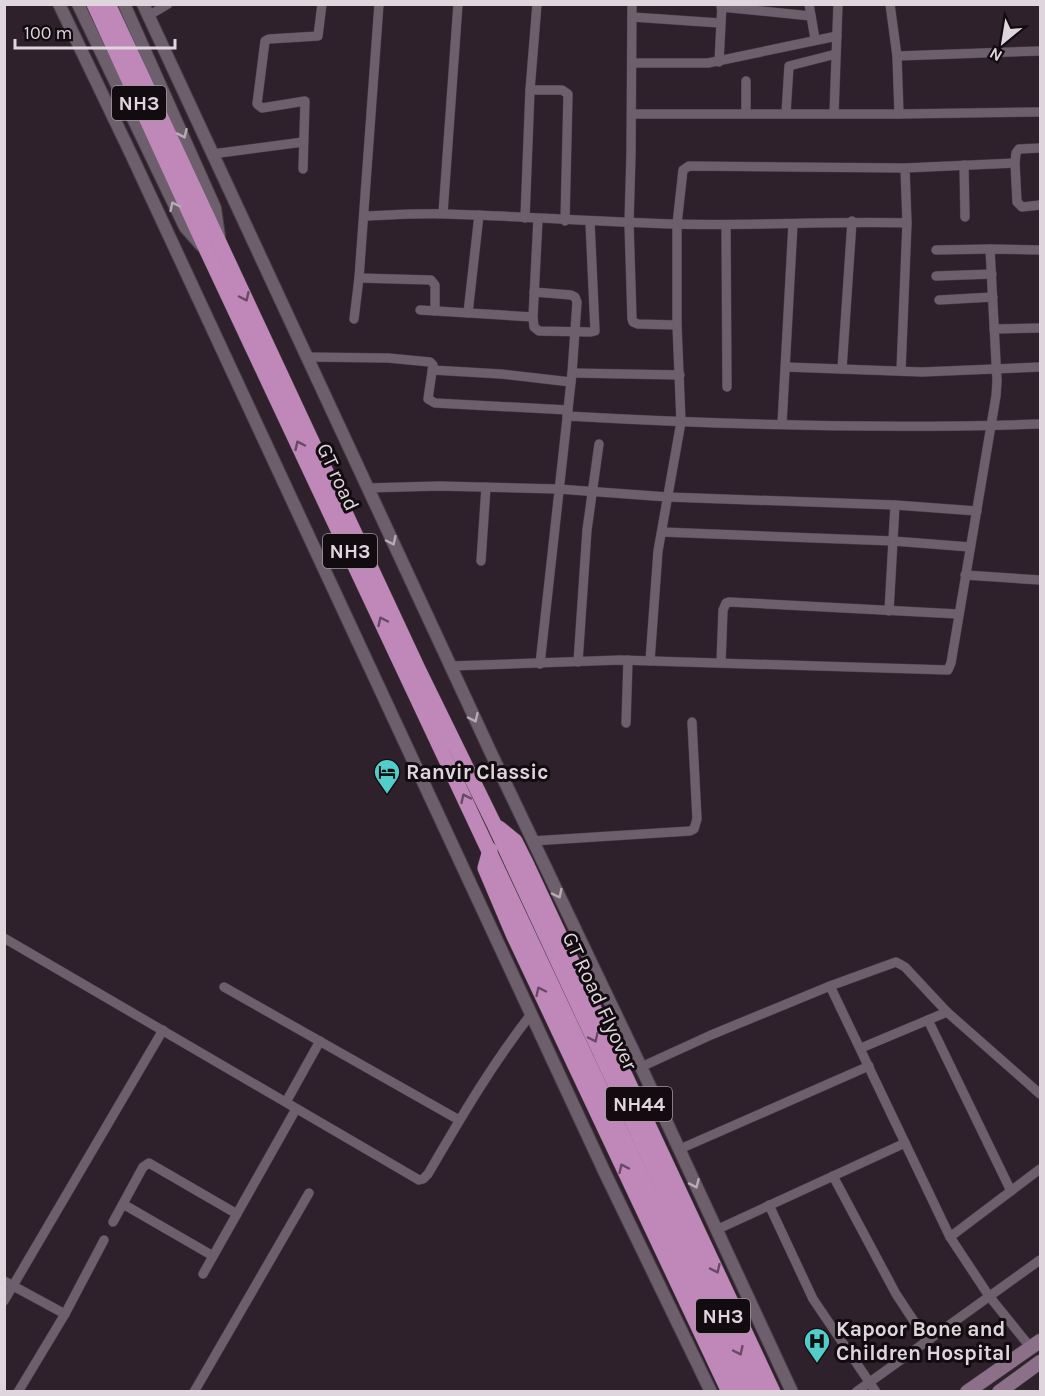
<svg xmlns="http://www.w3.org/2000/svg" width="1045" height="1396" font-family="Karla,sans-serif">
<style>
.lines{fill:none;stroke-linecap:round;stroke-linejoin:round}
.minor-casing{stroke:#4a3f48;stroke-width:10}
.tertiary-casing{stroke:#4a3f48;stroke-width:14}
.secondary-casing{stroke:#4a3f48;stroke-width:15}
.trunk-casing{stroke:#4a3f48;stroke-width:16}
.minor{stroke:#6e5f6c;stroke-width:9}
.tertiary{stroke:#6e5f6c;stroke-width:12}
.secondary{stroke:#8c6f89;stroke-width:14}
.trunk{stroke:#bf88b9;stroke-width:15}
.oneway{stroke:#b7acb5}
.oneway2{stroke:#684a65}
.labels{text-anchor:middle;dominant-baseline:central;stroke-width:6;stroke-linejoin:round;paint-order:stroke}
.shield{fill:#120c11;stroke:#a299a0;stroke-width:1.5}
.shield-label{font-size:20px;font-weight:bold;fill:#dfd6dd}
.street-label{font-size:21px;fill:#dfd6dd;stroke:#120c11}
.poi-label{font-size:21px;font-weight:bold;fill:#dfd6dd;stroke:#120c11;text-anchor:start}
</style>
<rect width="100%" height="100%" fill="#2e212c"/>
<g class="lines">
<g class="minor-casing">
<g id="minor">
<path d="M632 4 631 154 629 223 632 319 633 322 638 324 677 325"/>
<path d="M809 4 815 39"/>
<path d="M890 4 897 56 899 114"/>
<path d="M721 7 811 16"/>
<path d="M148 16 168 4"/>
<path d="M632 17 720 23"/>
<path d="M897 56 1040 51"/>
<path d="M719 62 722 4"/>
<path d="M632 63H708L837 36"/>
<path d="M746 81V113"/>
<path d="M530 90H562L568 94 565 221"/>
<path d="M786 113 789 66 836 54"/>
<path d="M632 114H899L1040 112"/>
<path d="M834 114 838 4"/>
<path d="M212 154 303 142"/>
<path d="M1015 163 1017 202 1022 207 1040 205"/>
<path d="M964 165 965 217"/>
<path d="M303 169 305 101 262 108 257 104 265 41 269 39 318 36 322 4"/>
<path d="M443 213 458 4"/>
<path d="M364 216C391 215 419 213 446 214 522 216 598 222 674 224 752 226 829 221 907 223L905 168 1015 163 1016 153 1019 149 1040 148"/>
<path d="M525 218 530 90 537 4"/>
<path d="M538 219 533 317 534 327 539 331 591 332 595 331 590 222"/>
<path d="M726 225 727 387"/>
<path d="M936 250 990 249"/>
<path d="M936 276 992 274"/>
<path d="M359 278 431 280 435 285V311"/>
<path d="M534 292 571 295 575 297 577 302 572 373 540 664"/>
<path d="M939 300 993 297"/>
<path d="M420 310 533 317"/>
<path d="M468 313 479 215"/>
<path d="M354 319 359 278 379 4"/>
<path d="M994 329 1040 328"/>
<path d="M306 357 388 358 430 362 433 365 428 399 435 403 568 410"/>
<path d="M786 367 922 372 1040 367"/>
<path d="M842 369 852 221"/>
<path d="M432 370 501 374 571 382"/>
<path d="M901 371 907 223"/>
<path d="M572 373 680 375"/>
<path d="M567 416C724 425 883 429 1040 424"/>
<path d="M782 424 793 224"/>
<path d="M367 488 439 486 558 489 668 497 895 505 977 511"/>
<path d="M662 532 893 541 970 547"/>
<path d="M481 561 486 487"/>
<path d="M965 575 1040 580"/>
<path d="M889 611 895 505"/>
<path d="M650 661 658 551 681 422 677 325V224L683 170 689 166 905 168"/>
<path d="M578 662 587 530 599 444"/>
<path d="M721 663 723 610 726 603 729 602 958 614"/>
<path d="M451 666 620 660 948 670 951 663 996 396 997 381 990 249 1040 250"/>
<path d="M626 723 628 660"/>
<path d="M532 841 690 831 694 829 697 819 692 722"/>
<path d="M4 938 419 1180 423 1179 428 1174C460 1119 492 1064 532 1013"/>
<path d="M830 986 950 1237 989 1296 1031 1348"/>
<path d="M224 987 459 1120"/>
<path d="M928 1020 1011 1191"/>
<path d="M861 1048 947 1012"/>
<path d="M641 1067 711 1035 830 986 896 962 905 967 947 1012 1040 1094"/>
<path d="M286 1102 320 1041"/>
<path d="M680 1149 869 1066"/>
<path d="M833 1176 896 1294 927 1341"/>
<path d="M123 1204 213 1256"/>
<path d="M769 1205 813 1299 876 1392"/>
<path d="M113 1222 143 1167 149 1163 237 1214"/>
<path d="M716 1230 905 1143"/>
<path d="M950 1237 1040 1169"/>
<path d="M203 1274 296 1109"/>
<path d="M4 1281 65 1314"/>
<path d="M4 1301 163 1030"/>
<path d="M18 1392 65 1314 104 1240"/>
<path d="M194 1392 309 1193"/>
<path d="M856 1392 1040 1260"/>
</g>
</g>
<g class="tertiary-casing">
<g id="tertiary">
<path d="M59 4 131 154 605 1173 711 1392"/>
<path d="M78 4 185 227 201 245"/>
<path d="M124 4 215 208 219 236"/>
<path d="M143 4 491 753 641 1067 792 1392"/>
</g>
</g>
<g class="secondary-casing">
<g id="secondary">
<path d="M967 1392 1040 1341"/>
<path d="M999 1392 1040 1362"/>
</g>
</g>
<g class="trunk-casing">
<g id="trunk">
<path d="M94 4 208 253 743 1392"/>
<path d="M108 4 418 669 494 824 758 1392"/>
<path d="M499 828 515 841 525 861 773 1392"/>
<path d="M490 850 485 868 513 934 729 1392"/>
</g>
</g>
<use href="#minor" class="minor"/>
<use href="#tertiary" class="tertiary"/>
<use href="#secondary" class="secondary"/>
<use href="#trunk" class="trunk"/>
</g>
<defs><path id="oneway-chevron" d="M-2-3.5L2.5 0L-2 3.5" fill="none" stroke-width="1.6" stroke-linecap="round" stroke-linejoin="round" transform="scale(1.5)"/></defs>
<g class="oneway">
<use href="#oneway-chevron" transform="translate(183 134) rotate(66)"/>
<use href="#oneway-chevron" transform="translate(174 206) rotate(-115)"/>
<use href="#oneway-chevron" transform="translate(392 541) rotate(65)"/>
<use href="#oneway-chevron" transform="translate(474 718) rotate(65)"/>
<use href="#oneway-chevron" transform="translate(558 894) rotate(64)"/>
<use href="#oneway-chevron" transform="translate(695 1184) rotate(66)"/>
</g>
<g class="oneway2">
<use href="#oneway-chevron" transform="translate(245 297) rotate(65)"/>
<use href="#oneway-chevron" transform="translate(299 445) rotate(-115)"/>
<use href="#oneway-chevron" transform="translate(382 621) rotate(-115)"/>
<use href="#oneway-chevron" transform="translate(465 798) rotate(-115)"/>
<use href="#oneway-chevron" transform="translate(540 991) rotate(-115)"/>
<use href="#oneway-chevron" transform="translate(594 1038) rotate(65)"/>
<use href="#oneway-chevron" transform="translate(623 1168) rotate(-115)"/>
<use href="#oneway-chevron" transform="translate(716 1269) rotate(65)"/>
<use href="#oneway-chevron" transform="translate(739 1351) rotate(65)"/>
</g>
<defs>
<g id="hotel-pin" transform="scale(1.35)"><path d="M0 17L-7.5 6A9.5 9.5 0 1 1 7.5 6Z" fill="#53cdc9" stroke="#120c11"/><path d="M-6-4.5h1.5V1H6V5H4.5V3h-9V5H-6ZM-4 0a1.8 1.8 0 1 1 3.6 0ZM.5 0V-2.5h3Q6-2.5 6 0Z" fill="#111"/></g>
<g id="hospital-pin" transform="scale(1.35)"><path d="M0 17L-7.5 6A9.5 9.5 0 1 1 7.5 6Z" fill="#53cdc9" stroke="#120c11"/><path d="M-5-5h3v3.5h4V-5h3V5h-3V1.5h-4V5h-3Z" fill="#111"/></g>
</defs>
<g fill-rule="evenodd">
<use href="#hotel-pin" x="387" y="772"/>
<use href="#hospital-pin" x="817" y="1341"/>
</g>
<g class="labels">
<g class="shield">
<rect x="112" y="86" width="54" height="34" rx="4.5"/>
<rect x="323" y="534" width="54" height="34" rx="4.5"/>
<rect x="606" y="1087" width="66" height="34" rx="4.5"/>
<rect x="696" y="1299" width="54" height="34" rx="4.5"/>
</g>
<g class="shield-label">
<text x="139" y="103">NH3</text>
<text x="350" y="551">NH3</text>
<text x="639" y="1104">NH44</text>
<text x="723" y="1316">NH3</text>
</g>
<g class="street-label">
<text transform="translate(338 477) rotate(65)">GT road</text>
<text transform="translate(600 1001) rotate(65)">GT Road Flyover</text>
</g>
<g class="poi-label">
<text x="406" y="772">Ranvir Classic</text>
<text x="836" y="1329">Kapoor Bone and<tspan x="836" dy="24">Children Hospital</tspan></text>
</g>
</g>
<rect width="1045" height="1396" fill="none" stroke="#dfd6dd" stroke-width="12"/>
<g transform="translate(1003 42) rotate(210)" stroke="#120c11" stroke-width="4.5" paint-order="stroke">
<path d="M0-4.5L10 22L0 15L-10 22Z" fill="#dfd6dd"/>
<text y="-9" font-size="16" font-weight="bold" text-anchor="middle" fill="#dfd6dd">N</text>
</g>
<path d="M15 39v9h160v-9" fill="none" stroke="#dfd6dd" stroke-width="3"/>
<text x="24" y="39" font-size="18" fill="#dfd6dd" stroke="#120c11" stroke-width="4.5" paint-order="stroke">100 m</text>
</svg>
